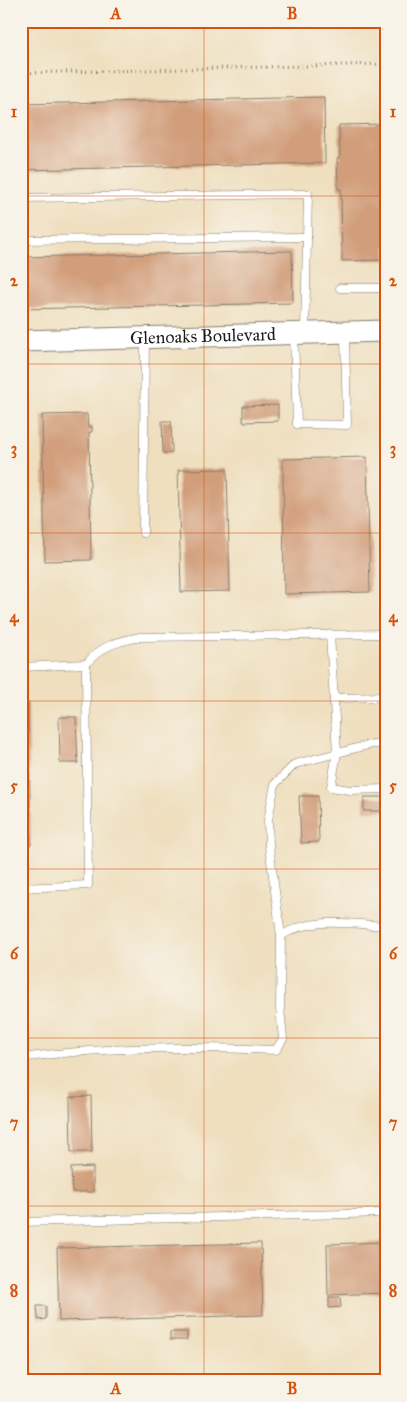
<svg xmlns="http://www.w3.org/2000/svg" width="407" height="1402" font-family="'IM FELL Great Primer',serif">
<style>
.building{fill:#d19d7a}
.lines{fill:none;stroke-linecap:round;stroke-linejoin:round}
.service-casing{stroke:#867e6e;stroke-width:9}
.secondary-casing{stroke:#867e6e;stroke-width:23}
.path{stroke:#867e6e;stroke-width:3;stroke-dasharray:1 4;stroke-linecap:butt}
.service{stroke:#fff;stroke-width:8}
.secondary{stroke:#fff;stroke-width:21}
.grid{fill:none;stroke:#d4530e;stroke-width:1;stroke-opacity:0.55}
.labels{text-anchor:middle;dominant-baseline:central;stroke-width:5;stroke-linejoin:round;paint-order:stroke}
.street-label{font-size:18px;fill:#1c1c1c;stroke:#f7f3e8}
.neatline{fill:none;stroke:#d4530e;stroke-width:2}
.grid-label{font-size:16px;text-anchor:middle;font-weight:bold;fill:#d4530e}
</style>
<rect width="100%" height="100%" fill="#f7f3e8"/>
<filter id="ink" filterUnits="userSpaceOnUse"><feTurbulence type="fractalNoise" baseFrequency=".02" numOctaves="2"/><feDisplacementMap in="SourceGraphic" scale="10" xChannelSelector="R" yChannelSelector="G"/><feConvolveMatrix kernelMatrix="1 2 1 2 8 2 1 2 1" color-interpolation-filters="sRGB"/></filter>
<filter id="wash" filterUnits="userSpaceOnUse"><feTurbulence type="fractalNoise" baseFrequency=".0096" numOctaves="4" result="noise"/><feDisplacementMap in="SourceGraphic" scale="20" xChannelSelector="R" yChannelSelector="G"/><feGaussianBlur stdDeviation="1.12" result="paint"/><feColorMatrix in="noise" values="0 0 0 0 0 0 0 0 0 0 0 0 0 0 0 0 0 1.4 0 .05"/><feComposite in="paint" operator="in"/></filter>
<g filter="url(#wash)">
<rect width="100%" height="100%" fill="#efdfbf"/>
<g id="blocks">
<g class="building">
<path d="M324 97 325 163 21 170V104Z"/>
<path d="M386 124V260L342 261 341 189H338L337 158H340L339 125Z"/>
<path d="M292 251 293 303 21 309V257Z"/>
<path d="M278 405V421L243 422V406Z"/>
<path d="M87 414 88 427 92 426V432H89L91 560 45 561 42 415Z"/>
<path d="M162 421H171L172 453H163Z"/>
<path d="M367 457 370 592 284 594 283 459Z"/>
<path d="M227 469 230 591 181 592 178 470Z"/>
<path d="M21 703H28L31 845H21Z"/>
<path d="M59 717H76L78 763H60Z"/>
<path d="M299 796H318L319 842 301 843Z"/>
<rect x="364" y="797" width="22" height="14"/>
<path d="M91 1096 92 1152H71L70 1097Z"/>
<path d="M93 1167V1192H72L71 1168Z"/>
<path d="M386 1242V1293L328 1295 327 1244Z"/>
<path d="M261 1243 263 1315 59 1321 57 1248Z"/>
<path d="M329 1297H340L341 1307 329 1308Z"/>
<path d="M37 1306H46V1319L38 1320Z"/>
<rect x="170" y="1332" width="17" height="8"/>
</g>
</g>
</g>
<g filter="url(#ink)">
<use href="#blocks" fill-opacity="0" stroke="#867e6e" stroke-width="1"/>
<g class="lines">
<g class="service-casing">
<g id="service">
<path d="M21 198 308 194 305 331"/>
<path d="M21 240 307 237"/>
<path d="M340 288H386"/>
<path d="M294 336 297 424 347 425 345 334"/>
<path d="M143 533 145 339"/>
<path d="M330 634 337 753 331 787 350 790 386 789"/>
<path d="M86 664C102 645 116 642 140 637L386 634"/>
<path d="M21 667 86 664 88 885 21 888"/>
<path d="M334 698 386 697"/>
<path d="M281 936 269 846 268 820 275 784 295 764 372 744 386 745"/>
<path d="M21 1058C105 1046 192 1047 276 1050L283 1039 280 1008 281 936C310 916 352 924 386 926"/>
<path d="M21 1222 386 1213"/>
</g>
</g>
<g class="secondary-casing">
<g id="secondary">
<path id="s1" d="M21 341 386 331"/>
</g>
</g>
<path class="path" d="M21 73 386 64"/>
<use href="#service" class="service"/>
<use href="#secondary" class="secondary"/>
</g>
</g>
<path class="grid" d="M204 21V1381M21 196H386M21 364H386M21 533H386M21 701H386M21 869H386M21 1038H386M21 1206H386"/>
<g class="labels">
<g class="street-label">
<text stroke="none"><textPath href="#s1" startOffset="182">Glenoaks Boulevard</textPath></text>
</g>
</g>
<rect width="407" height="1402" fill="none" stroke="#f7f3e8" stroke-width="55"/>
<rect x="28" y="28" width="352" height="1346" class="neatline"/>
<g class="grid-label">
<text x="116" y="19">A</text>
<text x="292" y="19">B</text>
<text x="14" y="117">1</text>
<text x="393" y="117">1</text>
<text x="14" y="286">2</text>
<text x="393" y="286">2</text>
<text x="14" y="454">3</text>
<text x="393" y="454">3</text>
<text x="14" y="622">4</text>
<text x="393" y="622">4</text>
<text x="14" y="791">5</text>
<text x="393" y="791">5</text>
<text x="14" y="959">6</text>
<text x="393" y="959">6</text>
<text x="14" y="1128">7</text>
<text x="393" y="1128">7</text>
<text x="14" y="1296">8</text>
<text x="393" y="1296">8</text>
<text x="116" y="1394">A</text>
<text x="292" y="1394">B</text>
</g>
</svg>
